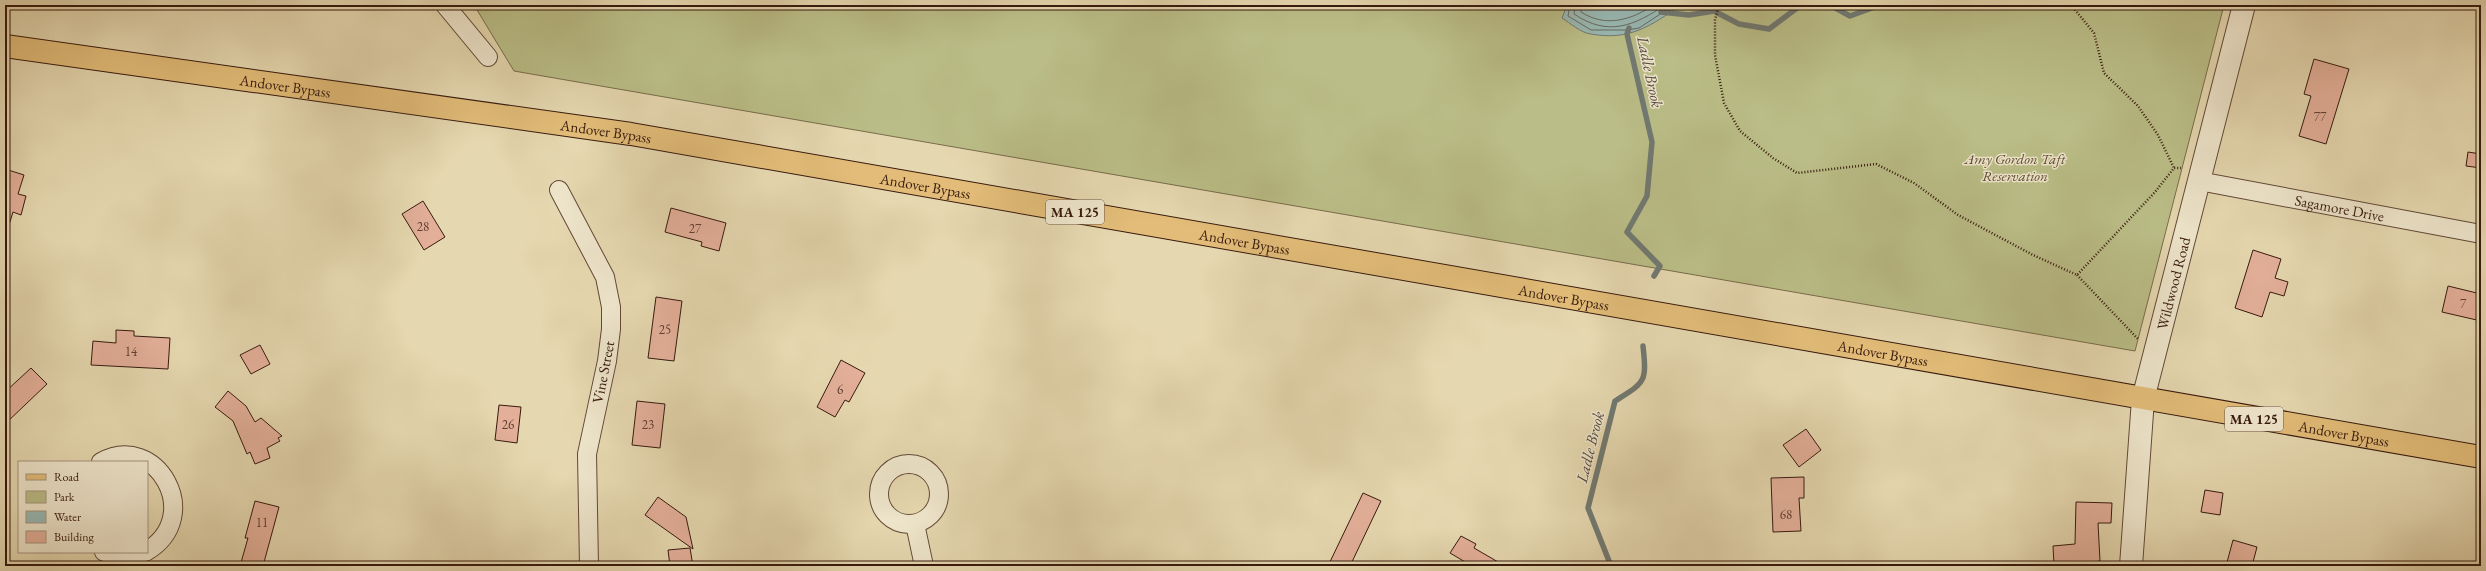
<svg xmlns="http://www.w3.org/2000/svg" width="2486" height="571" font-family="'EB Garamond',serif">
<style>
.green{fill:#babd87;stroke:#786c4a}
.water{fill:#98b8b3;stroke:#717971}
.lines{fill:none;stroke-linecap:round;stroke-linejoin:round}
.shore{stroke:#686960;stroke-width:1}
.stream{stroke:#717971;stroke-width:5.5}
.building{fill:#e3af99;stroke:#371a0e}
.minor-casing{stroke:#624936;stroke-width:20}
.tertiary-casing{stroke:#624936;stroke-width:24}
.primary-casing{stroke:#371a0e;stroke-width:24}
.path{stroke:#371a0e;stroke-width:2.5;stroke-dasharray:1 2;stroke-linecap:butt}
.minor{stroke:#eee5cb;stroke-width:18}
.tertiary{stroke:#eee5cb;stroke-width:22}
.primary{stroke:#e2bc78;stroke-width:22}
.labels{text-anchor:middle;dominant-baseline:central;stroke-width:3;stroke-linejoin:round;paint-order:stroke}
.number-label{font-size:13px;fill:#623f31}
.shield{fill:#eee5cb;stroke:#6e5747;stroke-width:1}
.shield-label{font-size:14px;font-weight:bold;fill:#371a0e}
.street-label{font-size:15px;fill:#371a0e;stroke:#eee5cb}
.park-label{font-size:15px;font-style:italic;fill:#5e4b32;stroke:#eee5cb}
.water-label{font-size:16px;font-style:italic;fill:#544940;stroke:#eee5cb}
</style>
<rect width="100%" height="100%" fill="#e5d7af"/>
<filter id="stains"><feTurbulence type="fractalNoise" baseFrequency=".005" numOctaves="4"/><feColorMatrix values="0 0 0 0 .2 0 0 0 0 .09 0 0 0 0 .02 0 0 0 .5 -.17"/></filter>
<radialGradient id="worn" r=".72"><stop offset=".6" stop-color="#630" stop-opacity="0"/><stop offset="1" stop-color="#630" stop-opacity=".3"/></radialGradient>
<path class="green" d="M474 5H2224L2135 351 514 71Z"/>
<path class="water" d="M1567 5H1681C1651 26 1629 41 1591 34 1581 33 1570 23 1562 18Z"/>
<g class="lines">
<g class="shore">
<path d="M1570 5 1568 16 1591 30H1627L1639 28 1674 5"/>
<path d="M1575 5 1574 14C1608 37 1634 26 1665 5"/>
<path d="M1581 5V12C1606 28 1631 20 1654 5"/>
</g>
<g class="stream">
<path d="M1830 5 1850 16 1880 5"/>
<path d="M1661 12 1689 15 1714 11 1739 24 1769 29 1801 5"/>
<path d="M1629 28 1627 34 1652 142 1647 196 1627 232 1660 266 1654 276"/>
<path d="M1611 566 1588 508 1615 401C1645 382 1647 383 1643 346"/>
</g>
</g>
<g class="building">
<path d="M2314 59 2349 69 2326 144 2299 136 2311 96 2304 94Z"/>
<path d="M2468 152 2481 154V168L2466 166Z"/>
<path d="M5 169 24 175 18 194 26 196 21 215 13 212 9 225H5Z"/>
<path d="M423 201 445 237 424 250 402 214Z"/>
<path d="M671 208 726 223 719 251 701 246 702 242 665 232Z"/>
<path d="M2253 250 2281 259 2275 278 2288 282 2284 296 2270 292 2262 317 2235 308Z"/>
<path d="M2448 286 2481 294V321L2442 312Z"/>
<path d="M656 297 682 301 674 361 648 358Z"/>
<path d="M116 330 134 331V336L170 338 168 369 91 365 93 341 116 343Z"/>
<path d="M260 345 270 364 251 374 240 355Z"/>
<path d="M841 360 865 373 849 402 845 400 835 417 817 407Z"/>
<path d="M31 368 47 384 5 424V392Z"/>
<path d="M228 391 246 406 255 422 261 418 282 436 278 438 280 441 267 448 270 458 255 464 250 452 247 454 233 421 215 407Z"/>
<path d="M637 401 665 404 660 448 632 445Z"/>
<path d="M499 405 521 407 517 443 495 440Z"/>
<path d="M1806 429 1821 450 1799 467 1783 445Z"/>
<path d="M1804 477V498H1799L1801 531 1773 532 1771 478Z"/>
<path d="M2205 490 2223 493 2220 515 2201 512Z"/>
<path d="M1363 493 1381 501 1350 566H1328Z"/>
<path d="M658 497 686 517 693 549 645 515Z"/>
<path d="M255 501 279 507 263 566H240L248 538H245Z"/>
<path d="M2076 502 2112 503 2111 523H2098L2100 561 2094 562V566L2054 565 2053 546 2075 544Z"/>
<path d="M1461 536 1476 544 1474 548 1505 566H1472L1450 553Z"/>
<path d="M2233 540 2257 547 2252 566H2226Z"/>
<path d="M690 548 693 566H670L668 550Z"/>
</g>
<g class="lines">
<g class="minor-casing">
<g id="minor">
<path d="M445 5 488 57"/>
<path id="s1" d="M2199 181 2481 234"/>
<path d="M559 190 605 277 611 307V329L607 361 587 454 589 566"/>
<path d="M101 462C156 431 205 516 147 551"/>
<circle cx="909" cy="494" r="30"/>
<path d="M915 524 924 566"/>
<path d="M104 552 125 556 145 552"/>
</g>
</g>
<g class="tertiary-casing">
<g id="tertiary">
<path id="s2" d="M2131 566 2143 399 2244 5"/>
</g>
</g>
<g class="primary-casing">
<g id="primary">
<path id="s3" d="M5 46 631 134 2481 457"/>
</g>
</g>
<g class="path">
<path d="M1719 5 1715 20V55L1724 103 1740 131 1773 158 1797 173 1876 164 1914 183 1958 215 2033 255 2077 275 2155 192 2174 168H2181"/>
<path d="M2071 5 2094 33 2104 73 2138 106 2158 135 2174 168"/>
<path d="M2077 275 2138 339"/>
</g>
<use href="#minor" class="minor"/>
<use href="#tertiary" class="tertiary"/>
<use href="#primary" class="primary"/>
</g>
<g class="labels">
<g class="number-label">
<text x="2320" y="116">77</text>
<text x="423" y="226">28</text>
<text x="695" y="228">27</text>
<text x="2463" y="303">7</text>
<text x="665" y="329">25</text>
<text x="131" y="351">14</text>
<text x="840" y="389">6</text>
<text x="508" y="424">26</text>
<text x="648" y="424">23</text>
<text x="1786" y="514">68</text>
<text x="262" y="522">11</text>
</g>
<g class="shield">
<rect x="1046" y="200" width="58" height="24" rx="3"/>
<rect x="2225" y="407" width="58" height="24" rx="3"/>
</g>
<g class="shield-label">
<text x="1075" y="212">MA 125</text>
<text x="2254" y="419">MA 125</text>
</g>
<g class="street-label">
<text stroke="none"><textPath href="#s3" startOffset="283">Andover Bypass</textPath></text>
<text stroke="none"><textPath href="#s3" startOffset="607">Andover Bypass</textPath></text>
<text stroke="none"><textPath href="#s3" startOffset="931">Andover Bypass</textPath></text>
<text stroke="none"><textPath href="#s1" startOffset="143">Sagamore Drive</textPath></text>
<text stroke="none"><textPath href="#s3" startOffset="1255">Andover Bypass</textPath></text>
<text stroke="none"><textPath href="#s2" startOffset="287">Wildwood Road</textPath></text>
<text stroke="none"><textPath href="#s3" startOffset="1579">Andover Bypass</textPath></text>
<text stroke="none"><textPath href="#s3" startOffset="1903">Andover Bypass</textPath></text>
<text transform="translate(603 372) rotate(-79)">Vine Street</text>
<text stroke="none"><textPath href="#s3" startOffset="2371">Andover Bypass</textPath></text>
</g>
<g class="park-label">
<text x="2015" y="158">Amy Gordon Taft<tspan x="2015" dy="17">Reservation</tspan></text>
</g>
<g class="water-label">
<text transform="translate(1650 72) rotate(78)">Ladle Brook</text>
<text transform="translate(1590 447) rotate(-76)">Ladle Brook</text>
</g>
</g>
<rect width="2486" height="571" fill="none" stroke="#e5d7af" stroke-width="20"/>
<rect x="6" y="6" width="2474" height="559" fill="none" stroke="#371a0e" stroke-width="2"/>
<rect x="10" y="10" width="2466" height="551" fill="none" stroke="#371a0e"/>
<rect x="18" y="461" width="130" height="92" fill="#eee5cb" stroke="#a5947f"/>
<rect x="26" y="474" width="20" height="6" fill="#e2bc78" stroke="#a5947f"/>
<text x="54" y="481" font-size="12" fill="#371a0e">Road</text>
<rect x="26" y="491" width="20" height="12" fill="#babd87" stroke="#a5947f"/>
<text x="54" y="501" font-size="12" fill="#371a0e">Park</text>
<rect x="26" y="511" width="20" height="12" fill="#98b8b3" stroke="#a5947f"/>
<text x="54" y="521" font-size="12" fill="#371a0e">Water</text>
<rect x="26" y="531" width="20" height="12" fill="#e3af99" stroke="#a5947f"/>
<text x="54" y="541" font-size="12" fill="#371a0e">Building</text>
<rect width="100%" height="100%" filter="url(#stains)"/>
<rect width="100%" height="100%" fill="url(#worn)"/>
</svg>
